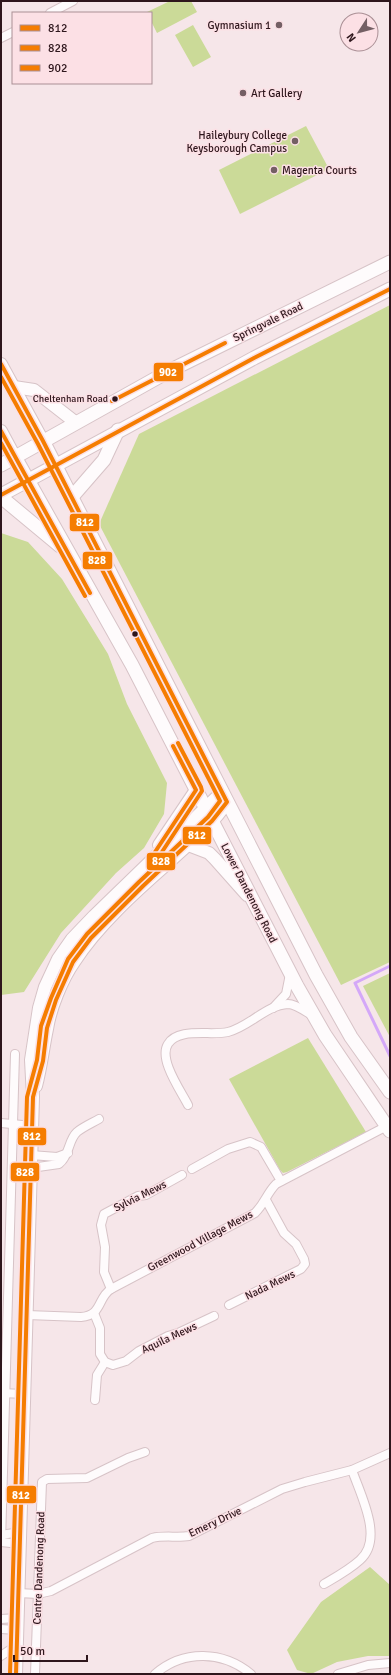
<svg xmlns="http://www.w3.org/2000/svg" width="391" height="1675" font-family="Signika,sans-serif">
<style>
.green{fill:#cbda98}
.lines{fill:none;stroke-linecap:round;stroke-linejoin:round}
.stream{stroke:#d4a8f8;stroke-width:3}
.minor-casing{stroke:#d7c3c7;stroke-width:10}
.primary-casing{stroke:#d7c3c7;stroke-width:14}
.trunk-casing{stroke:#d7c3c7;stroke-width:15}
.minor{stroke:#fefbfc;stroke-width:8}
.primary{stroke:#fefbfc;stroke-width:12}
.trunk{stroke:#fefbfc;stroke-width:13}
.bus-1-casing{stroke:#fce0e5;stroke-width:7}
.bus-2-casing{stroke:#fce0e5;stroke-width:7}
.bus-3-casing{stroke:#fce0e5;stroke-width:7}
.bus-1{stroke:#f57d01;stroke-width:4}
.bus-2{stroke:#f57d01;stroke-width:4}
.bus-3{stroke:#f57d01;stroke-width:4}
.poi-dot{fill:#745f64;stroke:#fce0e5;stroke-width:1.5}
.bus-dot{fill:#2e161c;stroke:#fce0e5;stroke-width:1.5}
.labels{text-anchor:middle;dominant-baseline:central;stroke-width:3;stroke-linejoin:round;paint-order:stroke}
.bus-label{font-size:10px;fill:#2e161c;stroke:#fce0e5;text-anchor:end}
.poi-label{font-size:11px;fill:#2e161c;stroke:#fce0e5;text-anchor:end}
.street-label{font-size:11px;fill:#2e161c;stroke:#fce0e5}
.line-badge{stroke:#fce0e5;stroke-width:1.5}
.badge-label{font-size:11px;text-anchor:middle;font-weight:bold;fill:#fff}
</style>
<rect width="100%" height="100%" fill="#f6e6e9"/>
<g class="green">
<path d="M170 1H191L197 12 157 33 151 21V13L147 12Z"/>
<path d="M193 25 211 57 193 67 175 35Z"/>
<path d="M306 126 329 169 240 214 219 170Z"/>
<path d="M390 305V962L341 985 99 524 139 434Z"/>
<path d="M1 533 28 542 62 579 108 654 127 704 167 783 164 814 144 848 116 873 61 933 24 992 1 995Z"/>
<path d="M390 973V1037L363 986Z"/>
<path d="M308 1038 366 1132 287 1172 283 1173 280 1170 229 1079Z"/>
<path d="M370 1567 390 1585V1656H368L337 1662 311 1674 297 1670 287 1650 321 1602Z"/>
</g>
<g class="lines">
<path class="stream" d="M390 966 355 983 390 1056"/>
<g class="minor-casing">
<g id="minor">
<path d="M50 13 73 1"/>
<path d="M1 38 13 32"/>
<path d="M273 1008 286 994 290 974"/>
<path d="M188 1105C181 1091 158 1059 168 1044 178 1027 211 1036 228 1032 249 1027 266 1005 288 1004 296 1004 306 1012 313 1016"/>
<path d="M1 1123 33 1126"/>
<path d="M31 1155 57 1157 68 1153"/>
<path d="M31 1168 59 1164C70 1155 68 1140 77 1132 83 1127 92 1123 99 1119"/>
<path d="M192 1169 228 1149 250 1142 261 1147 281 1181"/>
<path d="M111 1289 104 1272 105 1247 101 1225 104 1214 138 1196 146 1195 182 1175"/>
<path d="M229 1305 301 1269 305 1264 304 1259 296 1244 284 1233 266 1200"/>
<path d="M94 1313 100 1328V1354L105 1362 113 1365 126 1361 139 1351 168 1336 178 1333 214 1316"/>
<path d="M27 1315 81 1317C103 1315 97 1298 111 1289L255 1213C265 1203 267 1193 276 1184L387 1126"/>
<path d="M1 1393 24 1394"/>
<path d="M95 1400 97 1375 105 1362"/>
<path d="M1 1535 20 1532"/>
<path d="M1 1542 15 1054"/>
<path d="M1 1542 20 1544"/>
<path d="M324 1584C336 1577 349 1570 360 1560 384 1539 361 1496 352 1470"/>
<path d="M18 1593 38 1594 51 1591 152 1538C165 1535 177 1538 189 1536L282 1489 305 1482 352 1470 390 1453"/>
<path d="M1 1619 17 1618"/>
<path d="M1 1629 17 1630"/>
<path d="M1 1656 17 1645"/>
<path d="M35 1674 42 1482 47 1479 87 1478 128 1458 145 1452"/>
<path d="M155 1674C184 1649 223 1651 251 1674"/>
<path d="M338 1674 368 1665 390 1663"/>
</g>
</g>
<g class="primary-casing">
<g id="primary">
<path d="M1 364 43 441"/>
<path d="M14 387 34 390 75 422"/>
<path d="M1 431 15 457"/>
<path d="M159 845 196 790"/>
<path d="M188 845 209 853 215 859 247 895"/>
<path d="M36 1086C41 1067 43 1048 47 1029 50 1009 62 979 74 962 97 926 136 891 168 863 188 844 212 826 227 802"/>
<path d="M16 1674 33 1097 31 1060 39 1008 45 987 58 959 72 939 94 916 222 792"/>
</g>
</g>
<g class="trunk-casing">
<g id="trunk">
<path d="M43 441 316 975 351 1037 390 1092"/>
<path d="M15 457 132 665 297 986 325 1035 390 1131"/>
<path d="M1 465 171 370 390 262"/>
<path d="M1 495 254 358 390 289"/>
<path d="M1 497 60 546"/>
<path d="M71 498 104 460 118 430"/>
</g>
</g>
<use href="#minor" class="minor"/>
<use href="#primary" class="primary"/>
<use href="#trunk" class="trunk"/>
<g class="bus-1-casing">
<g id="bus-1">
<path d="M1 364 43 441 227 802 212 821 143 886 91 938 73 962 56 1000 47 1028 43 1061 33 1097 16 1674"/>
<path d="M1 431 90 593"/>
<path d="M153 855 196 790 173 746"/>
</g>
</g>
<g class="bus-2-casing">
<g id="bus-2">
<path d="M1 377 38 444 220 801 208 817 139 882 87 934 68 959 51 998 41 1026 37 1060 27 1097 10 1674"/>
<path d="M1 443 85 596"/>
<path d="M158 858 202 791 201 787 178 743"/>
</g>
</g>
<g class="bus-3-casing">
<g id="bus-3">
<path d="M112 401 225 343"/>
<path d="M1 495 254 358 390 289"/>
</g>
</g>
<use href="#bus-1" class="bus-1"/>
<use href="#bus-2" class="bus-2"/>
<use href="#bus-3" class="bus-3"/>
</g>
<g class="poi-dot">
<circle cx="279" cy="25" r="4"/>
<circle cx="243" cy="93" r="4"/>
<circle cx="295" cy="141" r="4"/>
<circle cx="274" cy="170" r="4"/>
</g>
<g class="bus-dot">
<circle cx="115" cy="399" r="3.5"/>
<circle cx="135" cy="634" r="3.5"/>
</g>
<g class="labels">
<g class="bus-label">
<text x="108" y="399">Cheltenham Road</text>
</g>
<g class="poi-label">
<text x="271" y="25">Gymnasium 1</text>
<text x="251" y="93" text-anchor="start">Art Gallery</text>
<text x="287" y="135">Haileybury College<tspan x="287" dy="13">Keysborough Campus</tspan></text>
<text x="282" y="170" text-anchor="start">Magenta Courts</text>
</g>
<g class="street-label">
<text transform="translate(268 322) rotate(-26)">Springvale Road</text>
<text transform="translate(249 893) rotate(63)">Lower Dandenong Road</text>
<text transform="translate(140 1196) rotate(-26)">Sylvia Mews</text>
<text transform="translate(200 1241) rotate(-28)">Greenwood Village Mews</text>
<text transform="translate(270 1285) rotate(-26)">Nada Mews</text>
<text transform="translate(169 1338) rotate(-25)">Aquila Mews</text>
<text transform="translate(215 1522) rotate(-25)">Emery Drive</text>
<text transform="translate(39 1568) rotate(-88)">Centre Dandenong Road</text>
</g>
</g>
<g class="line-badge">
<rect x="153" y="362" width="31" height="20" rx="4" fill="#f57d01"/>
<rect x="69" y="513" width="31" height="19" rx="4" fill="#f57d01"/>
<rect x="82" y="551" width="31" height="19" rx="4" fill="#f57d01"/>
<rect x="182" y="826" width="30" height="19" rx="4" fill="#f57d01"/>
<rect x="146" y="852" width="30" height="19" rx="4" fill="#f57d01"/>
<rect x="17" y="1127" width="30" height="19" rx="4" fill="#f57d01"/>
<rect x="10" y="1162" width="30" height="20" rx="4" fill="#f57d01"/>
<rect x="6" y="1485" width="31" height="19" rx="4" fill="#f57d01"/>
</g>
<g class="badge-label">
<text x="168" y="376">902</text>
<text x="85" y="526">812</text>
<text x="97" y="564">828</text>
<text x="197" y="839">812</text>
<text x="161" y="865">828</text>
<text x="32" y="1140">812</text>
<text x="25" y="1176">828</text>
<text x="21" y="1499">812</text>
</g>
<rect width="391" height="1675" fill="none" stroke="#2e161c" stroke-width="4"/>
<rect x="12" y="12" width="140" height="72" fill="#fce0e5" stroke="#aa8f95"/>
<rect x="20" y="25" width="20" height="6" fill="#f57d01" stroke="#aa8f95"/>
<text x="48" y="32" font-size="12" fill="#2e161c">812</text>
<rect x="20" y="45" width="20" height="6" fill="#f57d01" stroke="#aa8f95"/>
<text x="48" y="52" font-size="12" fill="#2e161c">828</text>
<rect x="20" y="65" width="20" height="6" fill="#f57d01" stroke="#aa8f95"/>
<text x="48" y="72" font-size="12" fill="#2e161c">902</text>
<g transform="translate(359 32) rotate(234)"><circle r="19" fill="#fce0e5" stroke="#aa8f95"/>
<path d="M0-3L7 15L0 10L-7 15Z" fill="#745f64"/>
<text y="-6" font-size="11" font-weight="bold" text-anchor="middle" fill="#2e161c">N</text>
</g>
<path d="M14 1655v6h73v-6" fill="none" stroke="#2e161c" stroke-width="2"/>
<text x="20" y="1655" font-size="12" fill="#2e161c" stroke="#fce0e5" stroke-width="3" paint-order="stroke">50 m</text>
</svg>
